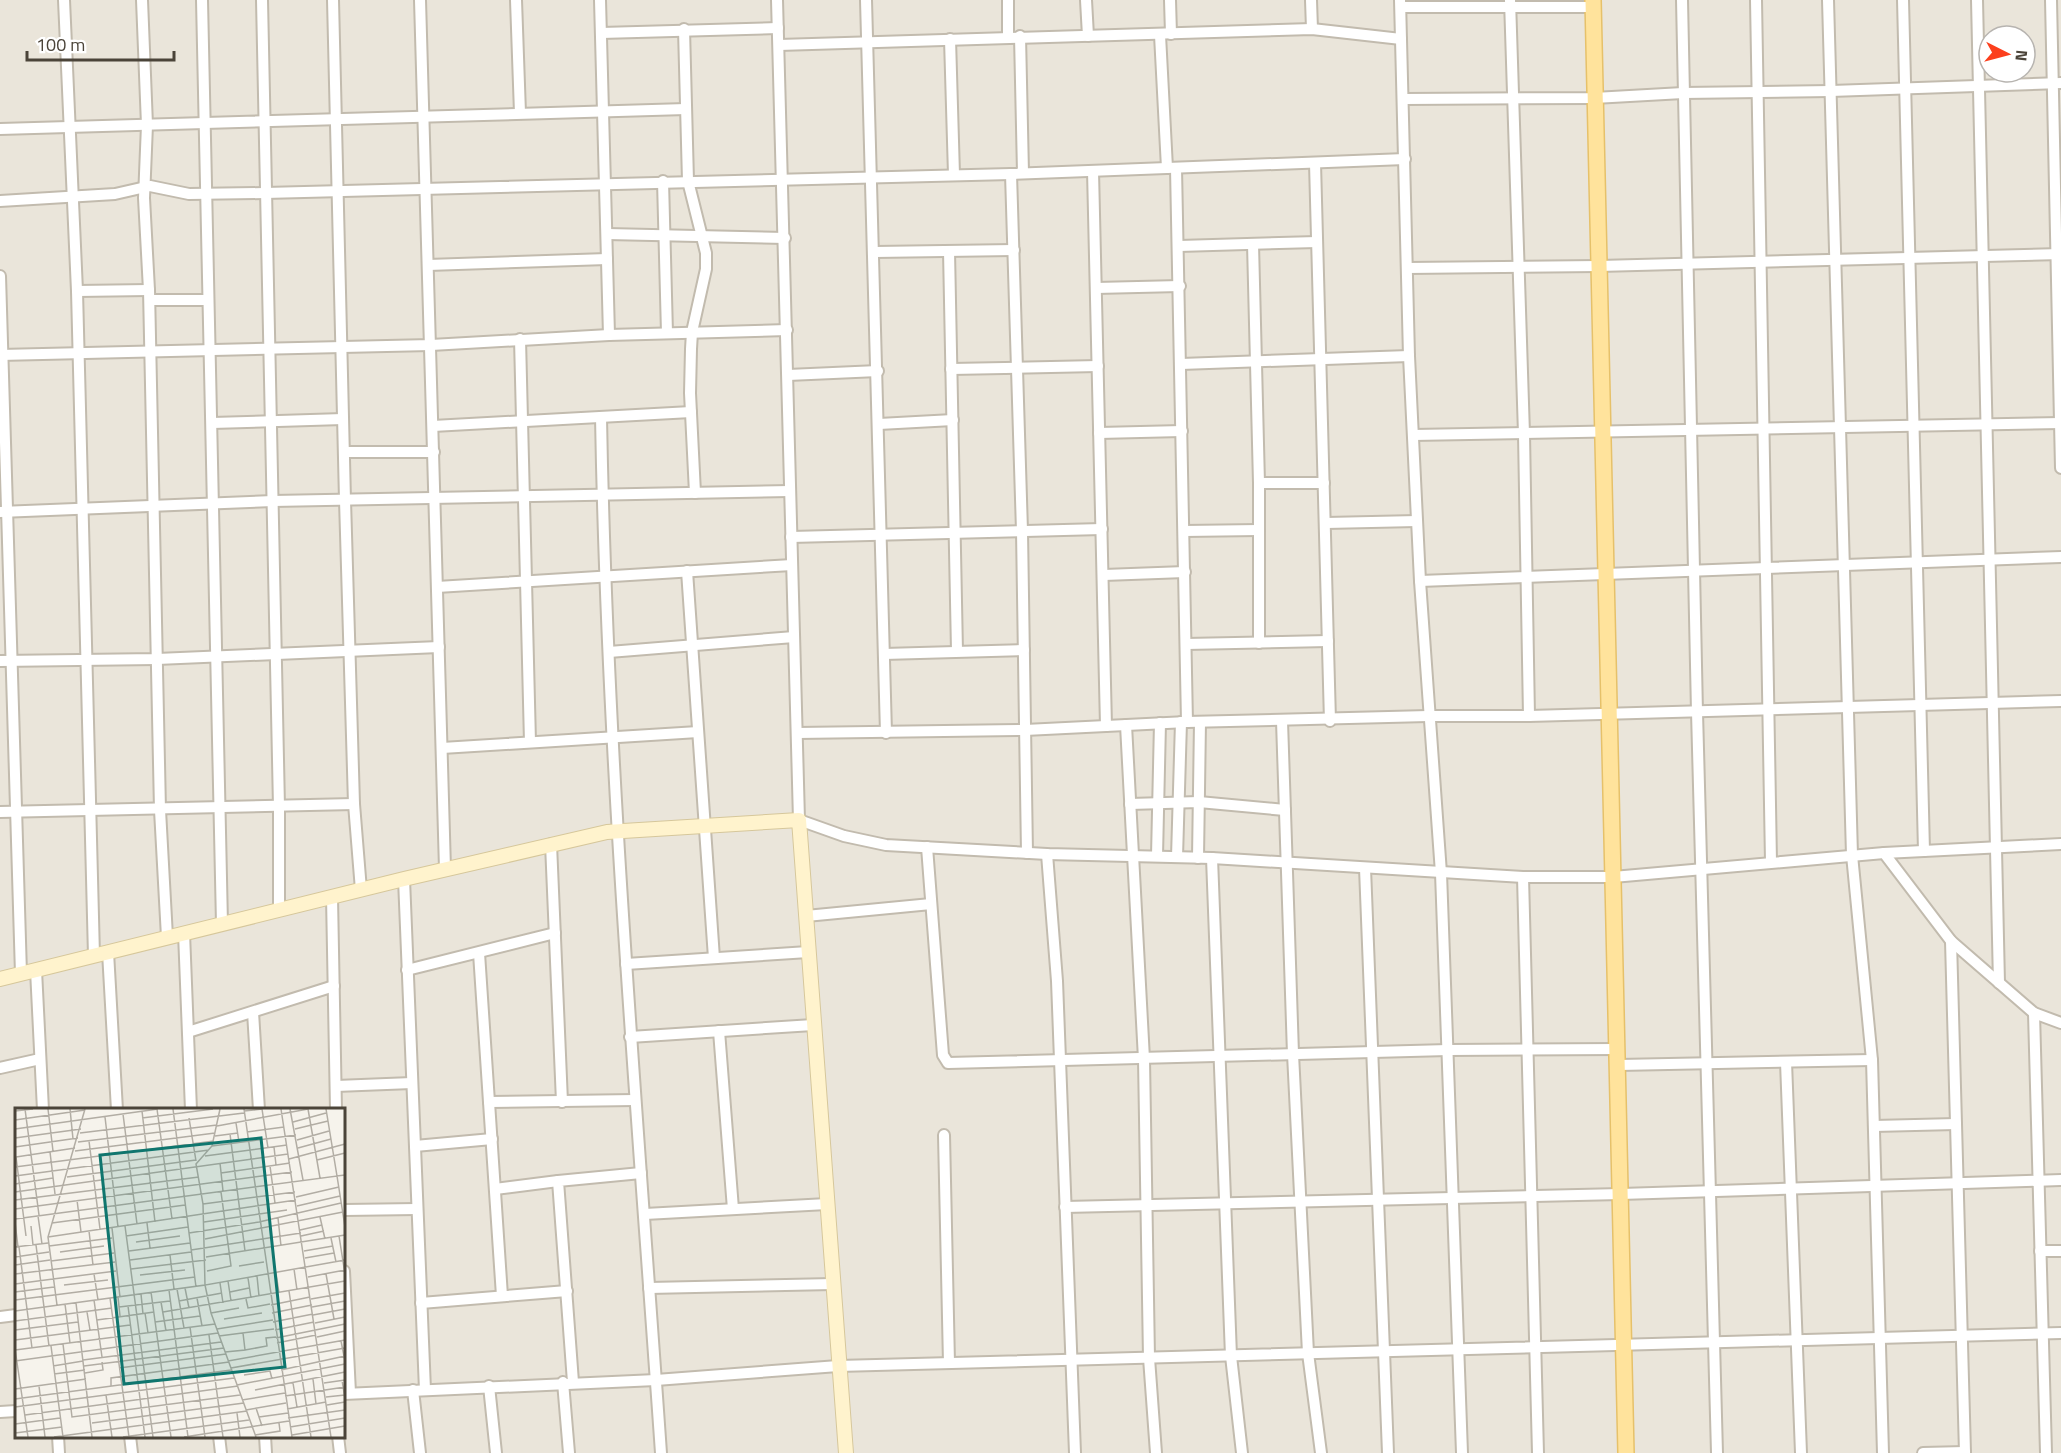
<svg xmlns="http://www.w3.org/2000/svg" width="2061" height="1453" font-family="'Titillium Web',sans-serif">
<style>
.residential{fill:#eae5da;fill-rule:evenodd}
.lines{fill:none;stroke-linecap:round;stroke-linejoin:round}
.street-casing{stroke:#c2bbae;stroke-width:14}
.secondary-casing{stroke:#d6c79b;stroke-width:16}
.primary-casing{stroke:#e6c16a;stroke-width:18}
.street{stroke:#fff;stroke-width:10}
.secondary{stroke:#fff3cd;stroke-width:14}
.primary{stroke:#ffe39c;stroke-width:15}
.inset-road{fill:none;stroke:#b2ada4;stroke-width:1.5}
.view{fill:#0f766e;fill-opacity:0.15;stroke:#0f766e;stroke-width:3}
.inset-edge{fill:none;stroke:#4b4439;stroke-width:3}
</style>
<rect width="100%" height="100%" fill="#f6f3ec"/>
<path class="residential" d="M0 0H2061V1453H0ZM1989 36H2025V72H1989ZM16 1110H344V1436H16Z"/>
<g class="lines">
<g class="street-casing">
<g id="street">
<path d="M64 0 77 291 94 956"/>
<path d="M142 0 147 125 144 198 149 290 160 810 167 937"/>
<path d="M202 0 222 924"/>
<path d="M262 0 279 807V910"/>
<path d="M333 0 345 500 354 804 361 890"/>
<path d="M420 0 445 869"/>
<path d="M516 0 520 113"/>
<path d="M600 0 609 335"/>
<path d="M777 0 799 820 844 836 886 845 1047 854 1212 858 1523 877H1613L1884 853 1951 941 2034 1013 2061 1023"/>
<path d="M866 0 886 733"/>
<path d="M1008 0V37"/>
<path d="M1086 0 1088 36"/>
<path d="M1170 0 1171 34"/>
<path d="M1311 0 1312 29"/>
<path d="M1400 0 1409 356 1420 581 1441 873 1462 1453"/>
<path d="M1510 0 1524 434 1529 716"/>
<path d="M1682 0 1697 712 1717 1453"/>
<path d="M1756 0 1771 862"/>
<path d="M1828 0 1852 855 1872 1060 1883 1453"/>
<path d="M1903 0 1924 851"/>
<path d="M1977 0 1999 983"/>
<path d="M2051 0 2061 468"/>
<path d="M1401 7H1593"/>
<path d="M684 29 688 181 706 253V269L692 332 691 349 690 393 695 493"/>
<path d="M601 33 778 28"/>
<path d="M1160 35 1167 168"/>
<path d="M1020 36 1023 173"/>
<path d="M950 39 954 175"/>
<path d="M779 45 1312 29 1401 39"/>
<path d="M1404 99 1594 98 1683 93 1831 91 2061 83"/>
<path d="M0 129 686 109"/>
<path d="M1315 163 1330 721"/>
<path d="M1176 168 1187 722"/>
<path d="M1093 171 1106 726"/>
<path d="M1011 174 1022 531 1027 853"/>
<path d="M663 181 667 333"/>
<path d="M0 201 115 194 150 186 189 194 265 193 1011 174 1405 159"/>
<path d="M607 234 785 238"/>
<path d="M1253 244 1259 483V643"/>
<path d="M1179 246 1317 242"/>
<path d="M949 251 957 651"/>
<path d="M875 252 1014 250"/>
<path d="M428 265 607 259"/>
<path d="M1407 268 1599 266 2061 254"/>
<path d="M0 276 21 974"/>
<path d="M1096 288 1180 286"/>
<path d="M77 291 149 290"/>
<path d="M150 300H208"/>
<path d="M520 339 530 742"/>
<path d="M0 355 431 345 609 335 787 330"/>
<path d="M1181 364 1409 356"/>
<path d="M951 369 1098 366"/>
<path d="M788 375 878 371"/>
<path d="M601 417C607 763 637 1108 661 1453"/>
<path d="M212 423 343 419"/>
<path d="M879 424 953 420"/>
<path d="M433 426 691 412"/>
<path d="M1099 433 1182 431"/>
<path d="M1413 435 2061 423"/>
<path d="M344 452H434"/>
<path d="M1259 483H1324"/>
<path d="M0 512 273 501 790 491"/>
<path d="M1326 523 1417 521"/>
<path d="M1184 531 1259 530"/>
<path d="M791 537 1102 529"/>
<path d="M687 571 714 958"/>
<path d="M1104 575 1185 572"/>
<path d="M1420 581 2061 557"/>
<path d="M437 587 792 565"/>
<path d="M1186 644 1328 641"/>
<path d="M609 652 794 637"/>
<path d="M884 654 1024 650"/>
<path d="M0 661 157 659 439 647"/>
<path d="M1282 721 1293 1054 1308 1353 1321 1453"/>
<path d="M1126 725 1144 1059 1149 1358 1156 1453"/>
<path d="M797 733 1025 730 1187 722 1428 716H1529L2061 701"/>
<path d="M442 748 698 732"/>
<path d="M1130 804 1199 802 1285 810"/>
<path d="M0 812 354 804"/>
<path d="M551 844 562 1102"/>
<path d="M927 847 943 1055 948 1063 1448 1050 1618 1049"/>
<path d="M1884 853 2061 844"/>
<path d="M1047 854 1057 981 1075 1453"/>
<path d="M1157 856 1160 723"/>
<path d="M1177 857 1181 722"/>
<path d="M1198 858 1200 722"/>
<path d="M1212 858 1231 1356 1242 1453"/>
<path d="M1365 868 1388 1453"/>
<path d="M1523 877 1538 1453"/>
<path d="M404 879 425 1390"/>
<path d="M332 897 336 1110"/>
<path d="M806 916 931 904"/>
<path d="M184 933 191 1110"/>
<path d="M1951 941 1965 1453"/>
<path d="M108 952 117 1110"/>
<path d="M479 953 502 1296"/>
<path d="M626 964 808 952"/>
<path d="M36 970 43 1110"/>
<path d="M407 970 555 933"/>
<path d="M253 1012 259 1110"/>
<path d="M2034 1013 2046 1453"/>
<path d="M719 1031 733 1209"/>
<path d="M188 1032 334 986"/>
<path d="M630 1037 813 1025"/>
<path d="M1786 1062 1801 1453"/>
<path d="M1619 1065 1872 1060"/>
<path d="M0 1068 40 1059"/>
<path d="M336 1086 412 1083"/>
<path d="M489 1102 635 1100"/>
<path d="M1874 1126 1956 1124"/>
<path d="M944 1135 949 1363"/>
<path d="M415 1146 492 1139"/>
<path d="M495 1189 558 1181"/>
<path d="M1065 1207 1621 1194 2061 1180"/>
<path d="M344 1210 417 1209"/>
<path d="M645 1214 827 1204"/>
<path d="M2040 1251H2061"/>
<path d="M344 1271 350 1393"/>
<path d="M649 1288 833 1284"/>
<path d="M421 1303 567 1291"/>
<path d="M0 1317 16 1315"/>
<path d="M563 1382 569 1453"/>
<path d="M573 1382 558 1181 641 1173"/>
<path d="M489 1386 496 1453"/>
<path d="M413 1390 420 1453"/>
<path d="M344 1394 656 1380 838 1366 2061 1333"/>
<path d="M0 1412 16 1411"/>
<path d="M58 1436 59 1453"/>
<path d="M130 1436 132 1453"/>
<path d="M219 1436 221 1453"/>
<path d="M265 1436 266 1453"/>
<path d="M338 1436 340 1453"/>
<path d="M1923 1453 1965 1452"/>
</g>
</g>
<g class="secondary-casing">
<path id="secondary" d="M0 979 404 879 607 832 799 820 846 1453"/>
</g>
<g class="primary-casing">
<path id="primary" d="M1593 0 1626 1453"/>
</g>
<use href="#street" class="street"/>
<use href="#secondary" class="secondary"/>
<use href="#primary" class="primary"/>
</g>
<g transform="translate(15 1108)">
<rect width="330" height="330" fill="#f6f3ec"/>
<path class="inset-road" d="M10 1 24 107M33 1 38 43M55 1 58 31M142 1 157 111M158 1 181 179M229 1 277 329M247 1 253 40M266 1 316 329M275 1 288 72M293 1 305 70M311 1 322 68 330 67M0 3 18 1M127 3 140 114M229 3 247 1M108 6 122 116M90 9 103 119M127 10 198 1M174 10 181 53M0 12 70 2M278 14 311 5M221 15 224 34M202 18 293 1M0 21 143 1M280 21 313 13M232 24 269 19M65 25 229 5M215 26 230 143M200 28 223 25M0 30 66 21M282 32 314 23M74 33 85 121M63 34 202 17M197 38 281 27M0 39 63 30M259 39 261 57M247 40 249 59M283 40 316 31M60 43 200 25M35 44 40 86M190 48 272 37M1 49 11 128M1 49 60 40M274 51 330 36M302 52 330 45M205 55 208 83M255 58 260 95M0 59 199 33M206 65 275 55M0 68 194 42M52 69 181 52M0 76 38 70M0 84 273 46M281 89 324 79M0 92 184 69M62 92 66 124M188 96 280 84M282 98 325 88M91 99 93 120M0 101 277 64M23 108 27 136M305 109 310 131M263 110 266 138M0 111 322 68 330 119M0 114 3 139M189 114 272 102M37 115 170 97M132 115 135 140M16 118 18 137M110 118 138 329M97 120 105 189M285 122 307 117M74 123 78 157M174 125 244 114 326 95M111 128 173 119M286 128 309 123M324 128 330 166M33 129 281 92M316 130 321 154M190 131 328 104M121 134 165 128M21 137 34 238M34 138 97 130M0 139 33 135M4 139 17 240M176 142 286 125M114 143 175 135M289 143 318 138M45 144 89 138M155 147 159 181M0 149 34 144M191 149 330 127M290 150 319 145M115 152 176 144M36 153 99 145M0 157 35 152M224 158 249 154M116 161 191 152M279 161 282 182M192 163 216 158 206 84M261 165 264 185M0 166 100 154M79 166 83 192M311 166 319 211M125 167 170 162M242 168 244 188M293 169 330 162M233 170 236 190M38 171 101 163M213 173 216 193M205 175 208 195M0 176 38 171M49 177 93 172M170 180 174 200M162 181 169 220M154 182 173 329M274 183 296 329M0 184 39 179M136 184 156 329M215 184 234 180M126 186 128 206M103 189 105 208M95 190 114 329M182 190 187 218M231 191 233 200 255 196M296 191 330 185M0 192 180 169M79 192 87 249M164 193 207 185M146 194 151 223M61 195 77 329M50 196 55 235M42 197 33 129 70 1M256 197 295 189M113 198 130 329M104 199 155 193M297 199 330 193M0 203 190 177 188 96 181 56 197 38 205 1M72 204 75 222M148 204 330 173M130 205 133 225M196 205 224 200M257 205 297 197M298 207 330 201M209 211 247 205M82 212 139 204M0 213 97 200M140 214 185 208M258 214 298 206M300 215 330 209M175 219 190 329M202 221 258 212M0 222 63 214M260 222 299 214M194 227 208 329M204 228 259 221M302 229 330 223M261 230 330 216M0 232 115 217M326 233 330 253M262 235 301 227M48 236 57 309 225 287M36 238 48 329M0 241 13 329M0 242 200 216M230 242 252 238 251 230 261 229M210 244 230 242 228 225M68 252 206 234M0 253 203 225M213 253 330 232M38 258 68 253M69 258 209 240M104 260 211 246M216 260 330 240M266 262 330 248M70 265 88 262 87 254M39 266 70 262M229 267 255 263 257 271M298 271 301 296M327 272 330 291M278 275 282 299M309 275 330 272M222 277 330 256M24 278 30 329M96 278V270L214 254M0 281 71 271M240 282 330 264M91 287 97 329M270 288 330 279M311 289 330 287M0 291 216 262M227 292 270 285M312 297 330 294M0 299 219 270M241 300 247 318M272 301 311 294M231 302 271 295M222 305 225 329M10 307 223 278M244 309 273 305M273 310 330 302M77 315 229 295M0 316 45 310M275 319 330 310M0 325 47 319M240 327 265 323 264 315M277 327 330 318M39 329 232 303M108 329 234 312M169 329 274 313M241 329 196 205 190 177 330 152"/>
<path class="view" d="M246 30 270 259 109 276 85 47Z"/>
<rect width="330" height="330" class="inset-edge"/>
</g>
<g transform="translate(2007 54) rotate(96)"><circle r="28" fill="#ffffff" stroke="#b7b4b0" stroke-width="1.5"/>
<path d="M0-4.5L10 22L0 15L-10 22Z" fill="#fc3f1d"/>
<text y="-9" font-size="16" font-weight="bold" text-anchor="middle" fill="#4b4439">N</text>
</g>
<path d="M27 51v9h147v-9" fill="none" stroke="#4b4439" stroke-width="3"/>
<text x="36" y="51" font-size="18" fill="#4b4439" stroke="#ffffff" stroke-width="4.5" paint-order="stroke">100 m</text>
</svg>
